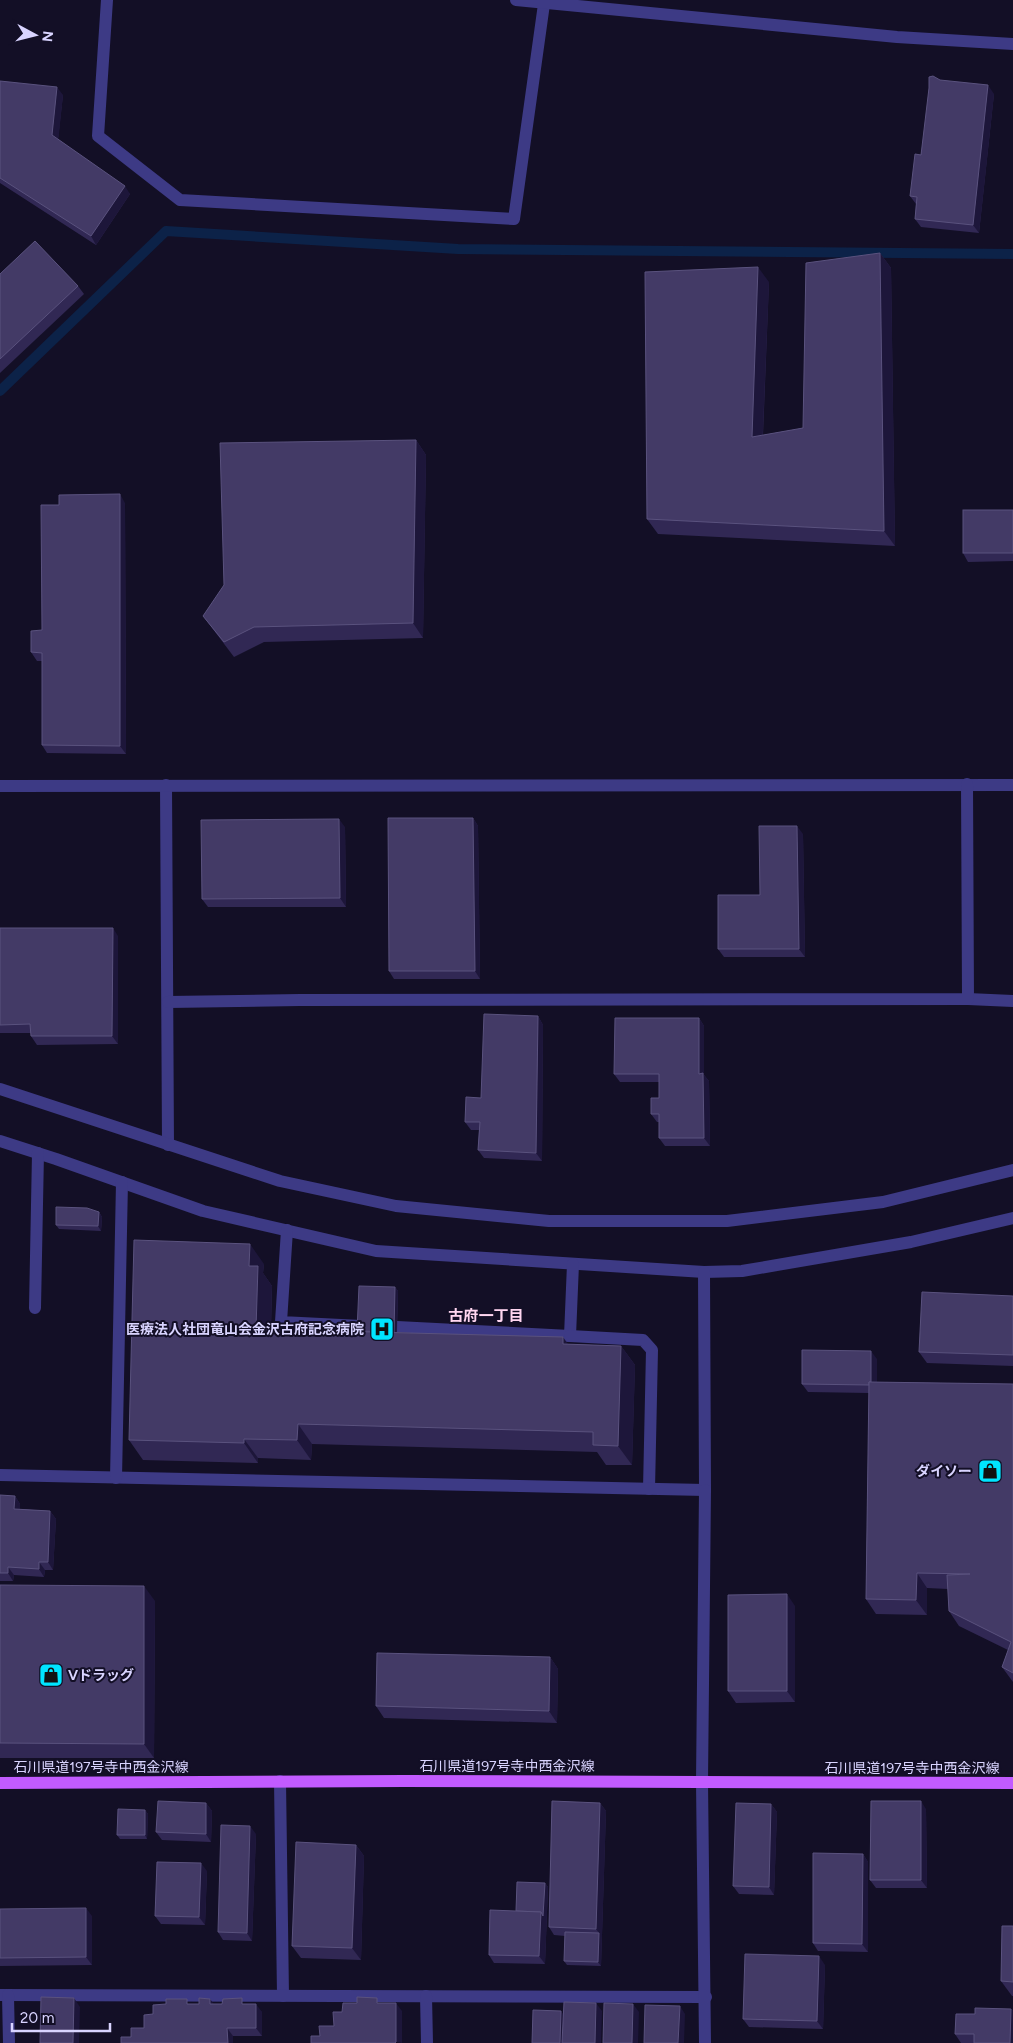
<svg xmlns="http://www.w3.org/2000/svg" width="1013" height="2043" font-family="Figtree,'Noto Sans JP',sans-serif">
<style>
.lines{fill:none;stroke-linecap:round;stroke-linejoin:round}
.stream{stroke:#0c2248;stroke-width:10}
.minor{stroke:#3d3a85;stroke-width:12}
.major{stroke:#c25bff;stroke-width:12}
.wall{fill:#312854}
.shaded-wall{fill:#1d163a}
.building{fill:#433a66;stroke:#5a527e}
.labels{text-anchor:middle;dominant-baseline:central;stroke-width:4;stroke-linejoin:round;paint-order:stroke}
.poi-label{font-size:14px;font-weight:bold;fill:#d9d4ff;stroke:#130f26;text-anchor:end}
.street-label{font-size:14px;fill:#d9d4ff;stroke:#130f26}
.neighbourhood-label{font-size:15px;font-weight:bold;fill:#ffd6f0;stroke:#130f26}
</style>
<rect width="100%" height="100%" fill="#130f26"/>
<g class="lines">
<path class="stream" d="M0 391 166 231 458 249 1013 254"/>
<g class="minor">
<path d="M107 0 98 136 180 200 514 219 544 4"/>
<path d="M516 0 897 37 1013 44"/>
<path d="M166 785 168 1145"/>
<path d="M0 786 1013 785"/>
<path d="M968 999 1013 1001"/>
<path d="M168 1002 300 1000 968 999 967 784"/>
<path d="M0 1089 280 1181 396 1206 549 1221H727L883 1202 1013 1170"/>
<path d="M0 1141 56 1159 203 1211 376 1251 704 1272 742 1271 911 1242 1013 1218"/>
<path d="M287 1230 281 1322 361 1326"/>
<path d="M35 1308 38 1153"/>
<path d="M397 1327 570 1336 573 1264"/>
<path d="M570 1336 643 1340 652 1350 649 1489"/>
<path d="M0 1475 705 1490 704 1272"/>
<path d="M116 1478 122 1182"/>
<path d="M280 1781 283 1996"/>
<path d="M0 1995 706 1997"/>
<path d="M8 1995 9 2043"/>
<path d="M426 1996 427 2043"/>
<path d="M705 2043 702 1782 705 1490"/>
</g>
<path class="major" d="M0 1783 404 1781 1013 1783"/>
</g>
<g class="wall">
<path d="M940 80 994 94 979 233 921 227 915 219 916 204 910 196Z"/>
<path d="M0 81 63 95 58 139 130 194 96 245 0 183Z"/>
<path d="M880 253 891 268 895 546 658 534 647 519 769 282 763 435 803 428Z"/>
<path d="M0 274 78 286 84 294 0 373Z"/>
<path d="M416 440 426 455 423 638 264 642 234 657 203 616Z"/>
<path d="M125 503 126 754 47 753 42 745V661H37L31 652 42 630 59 505Z"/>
<path d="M1013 510V561L968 562 963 553Z"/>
<path d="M473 818 478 826 480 979H394L389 971Z"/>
<path d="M345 827 346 907H208L202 899Z"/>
<path d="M803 834 805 957H724L718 949 760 895Z"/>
<path d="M0 928 118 936V1044L37 1045 31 1036V1033H0Z"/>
<path d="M538 1016 543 1025 542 1161 484 1158 478 1150 479 1130H471L465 1122 481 1098Z"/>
<path d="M699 1018 704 1026V1075L709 1081 710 1146H665L659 1138V1122H657L651 1114 659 1098V1082H620L614 1074Z"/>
<path d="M99 1212 102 1217 101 1231 59 1229 56 1225Z"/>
<path d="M264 1264 263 1273 272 1286 271 1329 357 1331 395 1287 398 1291 397 1332 569 1344 621 1346 635 1365 632 1465H606L597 1452 312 1444 311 1460 258 1458V1463L143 1460 129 1440Z"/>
<path d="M1013 1296V1366L927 1363 919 1352Z"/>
<path d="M877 1359V1382L1013 1384V1682L1002 1667 1008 1650 959 1626 949 1611 948 1589 927 1588V1615L876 1614 866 1599 869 1393 808 1392 802 1384Z"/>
<path d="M0 1495 15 1496 20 1504V1509L50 1511 56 1519 53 1570H45L44 1577 14 1575 13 1581H0Z"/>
<path d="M0 1585 155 1601 154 1758H0Z"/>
<path d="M795 1606V1702L736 1703 728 1691Z"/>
<path d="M550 1657 558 1669 557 1723 384 1718 376 1706Z"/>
<path d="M206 1803 212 1811 211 1842 162 1840 156 1832Z"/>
<path d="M600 1803 606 1811 601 1966 567 1965 564 1961 565 1936 554 1935 549 1927Z"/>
<path d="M771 1804 777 1812 774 1895 739 1894 733 1886Z"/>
<path d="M926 1809 927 1888H876L870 1880Z"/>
<path d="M145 1810 148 1814 147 1839H120L117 1835Z"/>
<path d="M256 1834 252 1941 223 1940 218 1932Z"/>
<path d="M356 1845 364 1856 361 1960 301 1958 292 1946Z"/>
<path d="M863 1854 868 1862V1952L818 1951 813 1943Z"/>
<path d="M207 1871 205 1925 161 1924 155 1916Z"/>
<path d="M545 1883 548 1887 545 1964 494 1963 489 1955 516 1911Z"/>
<path d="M0 1909 92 1916V1965L0 1966Z"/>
<path d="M1013 1926V1996H1012L1001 1981Z"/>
<path d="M825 1965 823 2029 749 2027 743 2019Z"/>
<path d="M190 2004H246L262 2012V2036H233V2043H121L144 2028 153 2014Z"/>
<path d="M1011 2009 1013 2011V2043H961L955 2034 975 2014Z"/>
</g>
<g class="shaded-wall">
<path d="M988 85 994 94 979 233 973 225Z"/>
<path d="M57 87 63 95 58 143 52 135Z"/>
<path d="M125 186 130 194 96 245 91 236Z"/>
<path d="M880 253 891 268 895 546 884 531Z"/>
<path d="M758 267 769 282 762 452 752 437Z"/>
<path d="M416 440 426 455 423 638 413 623Z"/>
<path d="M120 494 125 503 126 754 120 746Z"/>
<path d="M473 818 478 826 480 979 475 971Z"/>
<path d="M339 819 345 827 346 907 340 898Z"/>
<path d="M797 826 803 834 805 957 799 949Z"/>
<path d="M113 928 118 936V1044L112 1036Z"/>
<path d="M538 1016 543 1025 542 1161 536 1153Z"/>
<path d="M699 1018 704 1026V1075L709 1081 710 1146 704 1138 699 1074Z"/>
<path d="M99 1212 102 1217 101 1231 98 1226Z"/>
<path d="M250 1244 264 1264 263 1273 272 1286 270 1349 256 1329 249 1266Z"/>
<path d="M395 1287 398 1291 396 1352 393 1348Z"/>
<path d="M563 1337 577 1357 563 1344Z"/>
<path d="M621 1346 635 1365 632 1465 618 1446Z"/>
<path d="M871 1351 877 1359V1393L871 1385Z"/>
<path d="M298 1424 312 1444 311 1460 297 1440Z"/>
<path d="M244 1439 258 1458V1463L244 1443Z"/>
<path d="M15 1496 20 1504V1517L14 1509Z"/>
<path d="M50 1511 56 1519 53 1570 48 1562Z"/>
<path d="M39 1562 45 1570 44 1577 39 1569Z"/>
<path d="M8 1567 14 1575 13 1581 8 1573Z"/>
<path d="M917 1573 927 1588V1615L916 1600Z"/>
<path d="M144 1586 155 1601 154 1758 144 1744Z"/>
<path d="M787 1594 795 1606V1702L787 1691Z"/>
<path d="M550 1657 558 1669 557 1723 549 1711Z"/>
<path d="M921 1801 926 1809 927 1888 921 1880Z"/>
<path d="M206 1803 212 1811 211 1842 206 1834Z"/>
<path d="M600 1803 606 1811 601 1966 598 1962 599 1933 596 1929Z"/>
<path d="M771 1804 777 1812 774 1895 769 1887Z"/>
<path d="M145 1810 148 1814 147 1839 145 1835Z"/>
<path d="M250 1826 256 1834 252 1941 247 1933Z"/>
<path d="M356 1845 364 1856 361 1960 352 1948Z"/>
<path d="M863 1854 868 1862V1952L862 1944Z"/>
<path d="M201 1863 207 1871 205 1925 199 1917Z"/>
<path d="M545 1883 548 1887 545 1964 539 1956 541 1912Z"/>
<path d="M86 1908 92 1916V1965L86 1957Z"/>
<path d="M819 1956 825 1965 823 2029 817 2021Z"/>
<path d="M74 1998 80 2007 79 2043H73Z"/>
<path d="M210 1999 216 2007 210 2004Z"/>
<path d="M396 2003 402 2011V2043L396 2042Z"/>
<path d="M596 2003 602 2011 601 2043H595Z"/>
<path d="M256 2004 262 2012V2036L256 2028Z"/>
<path d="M633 2004 639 2012 638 2043H632Z"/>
<path d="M680 2006 685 2014 684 2043H678Z"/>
<path d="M1011 2009 1013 2011V2043H1010Z"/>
<path d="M561 2011 564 2015 563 2043H560Z"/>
<path d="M227 2028 233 2036V2043H228Z"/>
</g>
<g class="building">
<path d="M933 76 940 80 988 85 973 225 915 219 917 197 910 196 915 154 921 155 929 88V77Z"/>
<path d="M0 81 57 87 52 135 125 186 91 236 0 178Z"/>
<path d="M35 241 78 286 0 359V274Z"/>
<path d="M880 253 884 531 647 519 645 272 758 267 752 437 803 428 806 263Z"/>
<path d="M416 440 413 623 254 627 224 642 203 616 224 585 220 443Z"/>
<path d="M120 494V746L42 745V653L31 652V631L42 630 41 505H59V495Z"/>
<rect x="963" y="510" width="50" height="43"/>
<path d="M388 818H473L475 971H389Z"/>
<path d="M339 819 340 898 202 899 201 820Z"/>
<path d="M759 826H797L799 949H718V895H760Z"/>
<path d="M0 928H113L112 1036H31L30 1024 0 1025Z"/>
<path d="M484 1014 538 1016 536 1153 478 1150 480 1122H465L466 1097 481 1098Z"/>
<path d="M615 1018H699V1074L703 1073 704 1138H659V1114H651V1098H659V1074H614Z"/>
<path d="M56 1207 87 1208 99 1212 98 1226 56 1225Z"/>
<path d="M134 1240 250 1244 249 1266H258L256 1329 563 1337V1344L621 1346 618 1446 593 1445V1432L298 1424 297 1440 244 1439V1443L129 1440Z"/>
<path d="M359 1286 395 1287 394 1332 357 1331Z"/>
<path d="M922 1292 1013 1296V1355L919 1352Z"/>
<path d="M802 1350 871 1351V1382H869V1385L802 1384Z"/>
<path d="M869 1382 1013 1384V1673L1002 1667 1011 1642 949 1611 947 1575 970 1574 917 1573 916 1600 866 1599Z"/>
<path d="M0 1495 15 1496 14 1509 50 1511 48 1562H39V1569L8 1567V1573H0Z"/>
<path d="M0 1585 144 1586V1744L0 1743Z"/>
<path d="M787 1594V1691H728V1595Z"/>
<path d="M377 1653 550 1657 549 1711 376 1706Z"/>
<path d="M158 1801 206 1803V1834L156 1832Z"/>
<path d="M552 1801 600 1803 596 1929 549 1927Z"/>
<path d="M871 1801H921V1880H870Z"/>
<path d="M736 1803 771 1804 769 1887 733 1886Z"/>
<path d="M118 1809 145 1810V1835H117Z"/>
<path d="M221 1825 250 1826 247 1933 218 1932Z"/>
<path d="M296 1842 356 1845 352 1948 292 1946Z"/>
<path d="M813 1853 863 1854 862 1944 813 1943Z"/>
<path d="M157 1862 201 1863 199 1917 155 1916Z"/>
<path d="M517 1882 545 1883 543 1916 541 1912 516 1911Z"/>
<path d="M86 1908V1957L0 1958V1909Z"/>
<path d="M490 1910 541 1912 539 1956 489 1955Z"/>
<path d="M1002 1926H1013V1982L1001 1981Z"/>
<path d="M565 1932 599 1933 598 1962 564 1961Z"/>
<path d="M745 1954 819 1956 817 2021 743 2019Z"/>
<path d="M41 1997 74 1998 73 2043H40Z"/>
<path d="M357 1997 377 1998V2003H396V2042L395 2043H311V2036H320L319 2026H334L333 2012H342L343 2003H357Z"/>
<path d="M199 1998 210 1999V2004H222L223 1999 242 1998V2004H256V2028H227L228 2043H121V2037H131V2028H144V2015L153 2014V2005L166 2004V1999H187V2004H199Z"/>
<path d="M564 2002 596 2003 595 2043H562Z"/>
<path d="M604 2003 633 2004 632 2043H603Z"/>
<path d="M645 2005 680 2006 678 2043H644Z"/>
<path d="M975 2008 1011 2009 1010 2043H974V2034H955L956 2014H975Z"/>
<path d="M533 2010 561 2011 560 2043H532Z"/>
</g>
<defs>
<g id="hospital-square" transform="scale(1.25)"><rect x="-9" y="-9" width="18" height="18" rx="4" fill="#00e5ff" stroke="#130f26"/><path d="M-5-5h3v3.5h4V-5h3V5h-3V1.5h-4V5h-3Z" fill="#111"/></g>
<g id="shop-square" transform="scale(1.25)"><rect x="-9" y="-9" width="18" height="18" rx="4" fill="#00e5ff" stroke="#130f26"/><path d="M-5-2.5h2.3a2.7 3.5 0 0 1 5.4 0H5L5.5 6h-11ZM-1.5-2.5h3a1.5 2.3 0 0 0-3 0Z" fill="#111"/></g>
</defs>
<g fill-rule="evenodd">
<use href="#hospital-square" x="382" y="1329"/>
<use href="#shop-square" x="990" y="1471"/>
<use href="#shop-square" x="51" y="1675"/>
</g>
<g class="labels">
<g class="poi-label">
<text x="364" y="1329">医療法人社団竜山会金沢古府記念病院</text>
<text x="972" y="1471">ダイソー</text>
<text x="68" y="1675" text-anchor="start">Vドラッグ</text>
</g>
<g class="street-label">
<text x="507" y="1766">石川県道197号寺中西金沢線</text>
<text x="101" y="1767">石川県道197号寺中西金沢線</text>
<text x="912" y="1768">石川県道197号寺中西金沢線</text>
</g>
<g class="neighbourhood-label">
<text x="486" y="1316">古府一丁目</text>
</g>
</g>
<g transform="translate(35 35) rotate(97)" stroke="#130f26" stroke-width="4" paint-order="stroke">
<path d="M0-4L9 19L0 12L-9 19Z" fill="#d9d4ff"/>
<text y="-8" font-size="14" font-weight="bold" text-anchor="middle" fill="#d9d4ff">N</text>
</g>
<path d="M12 2023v8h98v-8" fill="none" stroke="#d9d4ff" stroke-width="2.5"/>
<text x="20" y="2023" font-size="15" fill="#d9d4ff" stroke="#130f26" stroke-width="4" paint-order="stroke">20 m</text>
</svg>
